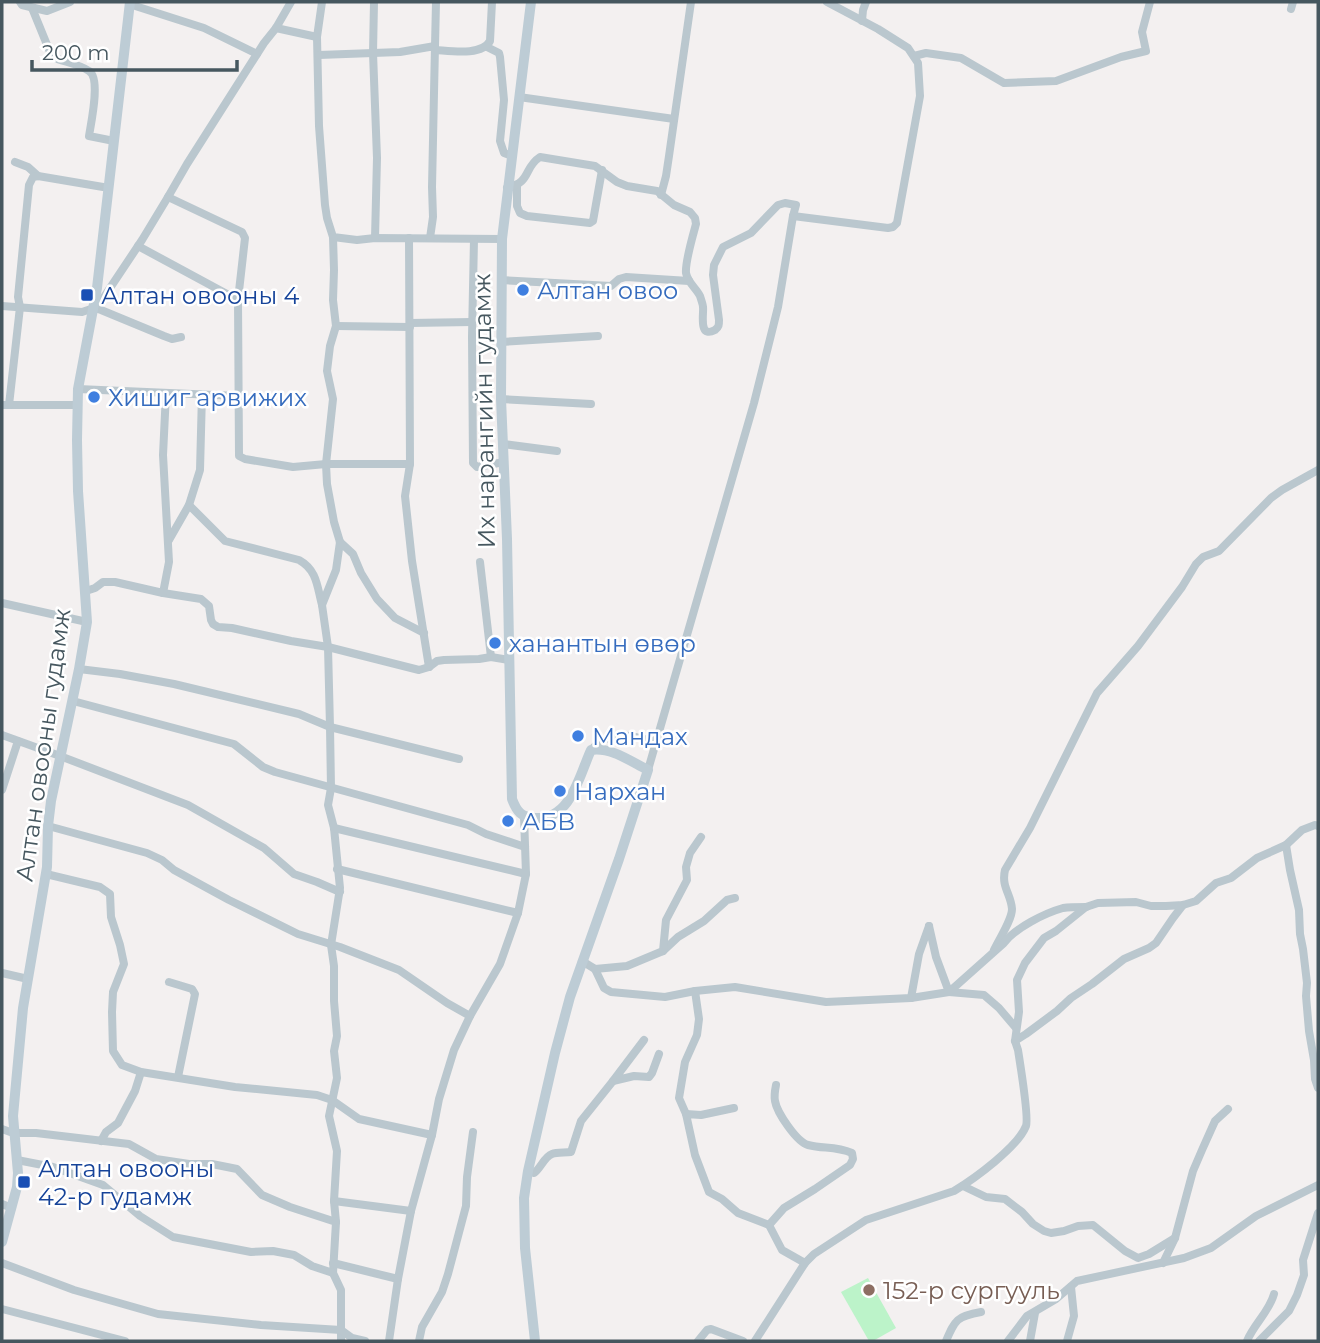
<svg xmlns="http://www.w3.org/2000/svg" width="1320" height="1343" font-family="Montserrat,sans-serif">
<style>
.green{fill:#bcf3c9}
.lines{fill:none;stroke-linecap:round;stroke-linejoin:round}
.street{stroke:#bac7ce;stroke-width:8}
.secondary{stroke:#bdccd5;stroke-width:10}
.shop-dot{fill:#3f7fe0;stroke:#fff;stroke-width:2.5}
.transit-dot{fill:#1a4fb4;stroke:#fff;stroke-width:2.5}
.education-dot{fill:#8d6e63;stroke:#fff;stroke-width:2.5}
.labels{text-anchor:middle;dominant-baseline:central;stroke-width:5;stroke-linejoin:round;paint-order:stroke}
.shop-label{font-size:24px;fill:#366cbe;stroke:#fff;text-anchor:start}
.transit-label{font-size:24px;fill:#164399;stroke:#fff;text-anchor:start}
.street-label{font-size:24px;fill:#46575f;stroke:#fff}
.education-label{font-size:24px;fill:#785e54;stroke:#fff;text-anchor:start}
</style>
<rect width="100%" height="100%" fill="#f3f0f0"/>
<path class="green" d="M868 1278 896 1328 873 1341H869L841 1292Z"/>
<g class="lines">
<g class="street">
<path d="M20 2 22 5 47 11 70 2"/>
<path d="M322 2 317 37 319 126 325 205 327 218 333 237 357 240 375 238 502 239"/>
<path d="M374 2 373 53 377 158 375 238"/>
<path d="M129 4 204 28 257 54"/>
<path d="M32 8 52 57C64 62 79 64 89 71 101 78 91 123 89 136L114 141"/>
<path d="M1291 9 1293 2"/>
<path d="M862 21 863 10 866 2"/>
<path d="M276 28 317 37"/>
<path d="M435 46 436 2"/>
<path d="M487 47 499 53 500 57 504 100 500 141 504 153 512 156"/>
<path d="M436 50C451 51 482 56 490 41L492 2"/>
<path d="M319 55 400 52 435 46 432 187 433 217 430 238"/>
<path d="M914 56 926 53 961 58 1004 83 1056 81 1121 57 1146 51 1142 32 1150 2"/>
<path d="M519 97 674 119"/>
<path d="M15 162 28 167 38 176"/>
<path d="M517 186V206L520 213 527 216 590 223 593 221 602 170"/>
<path d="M507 188C532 182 523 168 540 157L595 166 617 182 627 186 657 191 674 205 690 212 695 218 696 224C693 235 685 262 686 273 688 283 696 288 700 296 701 299 703 305 703 307 704 313 698 339 715 330 719 327 719 325 719 320L713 275 714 265 723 247 751 233 778 205 785 203 796 205 793 216 778 307 754 403 648 770"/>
<path d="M661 195 666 176 669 156 691 2"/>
<path d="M168 197 242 232 245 238 238 300 239 456 245 459 293 467 326 464H410"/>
<path d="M793 216 888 228 893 227 897 223 920 96 918 63 908 48 878 29 827 2"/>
<path d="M333 237 334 270 333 300 336 326 330 346 327 371 333 399 326 464 327 484 334 522 340 542 336 570 322 605 328 647 330 727 331 788 328 805 334 828 340 888 331 945 334 966V1001L337 1036 334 1051 337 1078 329 1116 337 1151 334 1201 336 1222"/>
<path d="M409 238 410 464 405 496 412 561 429 667"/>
<path d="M474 239 472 337 473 463 477 467 504 462"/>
<path d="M138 246 238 300"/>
<path d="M501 280 611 286 619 279 626 277 689 281"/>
<path d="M2 306 82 312 94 308 104 297 142 240 168 197 187 164 264 43 276 28 291 2"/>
<path d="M94 308 101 310 164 336 172 339 181 337"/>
<path d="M410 323 472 322"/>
<path d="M336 326 410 327"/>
<path d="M501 342 598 336"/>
<path d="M78 389 238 396"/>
<path d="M501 399 591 404"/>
<path d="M2 405H77"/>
<path d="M9 405 20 307 18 297 29 185 33 177 38 176 109 188"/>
<path d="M503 444 557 451"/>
<path d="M189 505 225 541 299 560C317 570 317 586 322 605"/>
<path d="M169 540 189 505 200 470 202 394"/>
<path d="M340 542 353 554 361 573 377 599 395 618 424 633"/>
<path d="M480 562 491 657"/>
<path d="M86 591 95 588 103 582H115L163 593 201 599 209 606 211 620 213 624 218 627 232 628 291 641 328 647 419 670 429 667 437 661 444 660 479 659 491 657 509 660"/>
<path d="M163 593 169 562 163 455 166 393"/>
<path d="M2 603 87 622"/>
<path d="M79 669 120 674 174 684 299 714 330 727 459 759"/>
<path d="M73 701 234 744 263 767 275 772 468 825 486 834 525 847"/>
<path d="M2 735 60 756 188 805 264 848 294 874 317 882 340 892"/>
<path d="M591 750C611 728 631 735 656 742"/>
<path d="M2 790 18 741"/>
<path d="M48 826 147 853 162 860 174 870 229 900 298 934 340 947 399 970 447 1003 470 1016"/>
<path d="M334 828 526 874"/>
<path d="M1286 845 1290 870 1299 910 1300 934 1303 949 1307 983 1306 996 1309 1031 1314 1060 1315 1079 1318 1088"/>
<path d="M337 869 518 913"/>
<path d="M46 874 100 887 110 894 111 917 120 945 124 964 113 992 112 1012 113 1051 122 1065 141 1072 235 1087 317 1095 332 1100 359 1119 432 1135"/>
<path d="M929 926 936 957 949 992 984 995 999 1008 1016 1028"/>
<path d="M994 950C999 939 1012 920 1012 909 1011 894 1001 887 1005 870L1030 828 1097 693 1138 646 1182 587 1196 564 1203 557 1219 551 1271 498 1282 490 1318 470"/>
<path d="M663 951 678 937 704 921 727 900 735 898"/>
<path d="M582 961 595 969 604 988 611 992 665 997 695 991 735 987 826 1002 911 998 949 992 1004 943C1015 928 1045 913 1063 908 1070 907 1078 907 1086 907"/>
<path d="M595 969 627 966 663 951 666 920 687 880 686 867 690 853 701 837"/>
<path d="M2 973 28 979"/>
<path d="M169 982 192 989 195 994 178 1077"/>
<path d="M911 998 919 954 929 926"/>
<path d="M644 1040 613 1081 634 1076 649 1077 652 1073 659 1054"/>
<path d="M1015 1041 1026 1034 1057 1011 1071 998 1092 984 1124 959 1149 948 1156 943 1173 918 1183 905"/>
<path d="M734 1108 701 1115 686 1114 695 1155 709 1192 722 1199 738 1213 769 1225 782 1250 805 1263"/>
<path d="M686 1114 679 1098 685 1062 697 1035 699 1019 695 991"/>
<path d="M2 1129 13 1133H36L129 1144 156 1159 189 1164H212L237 1169 262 1195 290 1207 336 1222 333 1273"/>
<path d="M101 1141 106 1132 118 1123 135 1091 141 1072"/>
<path d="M17 1160 53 1167 103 1185 140 1216 173 1237 251 1252 273 1251 294 1255 312 1266 333 1273 341 1290V1341"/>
<path d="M528 1171 534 1173C541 1168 544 1157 552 1154 557 1152 565 1153 571 1152L581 1121 613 1081"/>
<path d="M963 1186 986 1197 1005 1199 1022 1212 1033 1224 1044 1231 1051 1233 1064 1231 1078 1226 1093 1225 1125 1251 1138 1258 1149 1254 1175 1238"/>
<path d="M334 1201 411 1211"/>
<path d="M2 1204 12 1208"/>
<path d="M769 1225 784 1208 815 1189 850 1165 853 1159 852 1153C835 1146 824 1149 808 1145 797 1142 777 1113 775 1101 774 1096 775 1090 776 1085"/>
<path d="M2 1263 74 1290 158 1314 261 1325 341 1330 352 1338 365 1341"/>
<path d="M333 1263 398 1279"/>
<path d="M1163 1263 1175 1238 1193 1171 1202 1150 1215 1121 1228 1109"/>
<path d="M2 1309 125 1341"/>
<path d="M389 1341 398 1279 411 1211 432 1135 439 1099 454 1050 470 1016 500 964 518 913 526 874 524 816"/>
<path d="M419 1341 422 1327 442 1292 448 1274 466 1206 467 1177 473 1132"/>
<path d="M698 1341 707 1330 711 1329 743 1341"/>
<path d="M755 1341 805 1263 814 1254 866 1220 954 1191C974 1179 1018 1147 1026 1126 1029 1117 1020 1063 1018 1050L1015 1041 1019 1012 1017 980 1025 963 1044 938 1056 931 1086 907 1098 903 1136 902 1151 906H1166L1183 905 1196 901 1216 883 1231 878 1257 858 1286 845 1302 830 1315 825 1318 826"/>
<path d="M946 1341C955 1320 957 1316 981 1312"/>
<path d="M1008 1341 1027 1316 1056 1299 1077 1281 1184 1258 1211 1248 1256 1216 1318 1185"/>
<path d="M1030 1341 1035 1313"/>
<path d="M1067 1341 1074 1316 1071 1287"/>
<path d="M1247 1341C1254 1324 1269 1312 1274 1294"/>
<path d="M1259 1341 1289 1311 1297 1295 1304 1275 1303 1260 1318 1213"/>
</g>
<g class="secondary">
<path d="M531 2 502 239 501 399 507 539 512 799C517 812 521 817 535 818 571 820 579 776 591 750 611 747 630 761 648 770L619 859 570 997 555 1053 528 1171 524 1198 525 1248 535 1341"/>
<path d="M2 1242 17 1187 18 1173 13 1116 23 1008 47 867 48 826 51 801 79 669 87 622 78 491 77 440 78 389 97 288 130 2"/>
</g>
</g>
<g class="shop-dot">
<circle cx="523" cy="290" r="7"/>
<circle cx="94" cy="397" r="7"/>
<circle cx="495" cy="643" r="7"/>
<circle cx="578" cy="736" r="7"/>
<circle cx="560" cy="791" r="7"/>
<circle cx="508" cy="821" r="7"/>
</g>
<g class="transit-dot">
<rect x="80" y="288" width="14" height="14" rx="3.5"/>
<rect x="17" y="1175" width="14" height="14" rx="3.5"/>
</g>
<circle class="education-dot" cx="869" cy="1290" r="7"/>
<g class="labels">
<g class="shop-label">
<text x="537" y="290">Алтан овоо</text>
<text x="108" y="397">Хишиг арвижих</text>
<text x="509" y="643">ханантын өвөр</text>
<text x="592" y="736">Мандах</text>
<text x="574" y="791">Нархан</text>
<text x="522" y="821">АБВ</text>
</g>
<g class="transit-label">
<text x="101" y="295">Алтан овооны 4</text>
<text x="38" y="1168">Алтан овооны<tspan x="38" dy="28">42-р гудамж</tspan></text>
</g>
<g class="street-label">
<text transform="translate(484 411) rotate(-91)">Их нарангийн гудамж</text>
<text transform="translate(43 745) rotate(-82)">Алтан овооны гудамж</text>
</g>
<g class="education-label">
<text x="883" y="1290">152-р сургууль</text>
</g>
</g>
<rect width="1320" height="1343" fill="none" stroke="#46575f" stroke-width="7"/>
<path d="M32 60v10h205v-10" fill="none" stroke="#46575f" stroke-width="3.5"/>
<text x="42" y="60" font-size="21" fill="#46575f" stroke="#ffffff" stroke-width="5" paint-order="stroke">200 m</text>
</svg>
